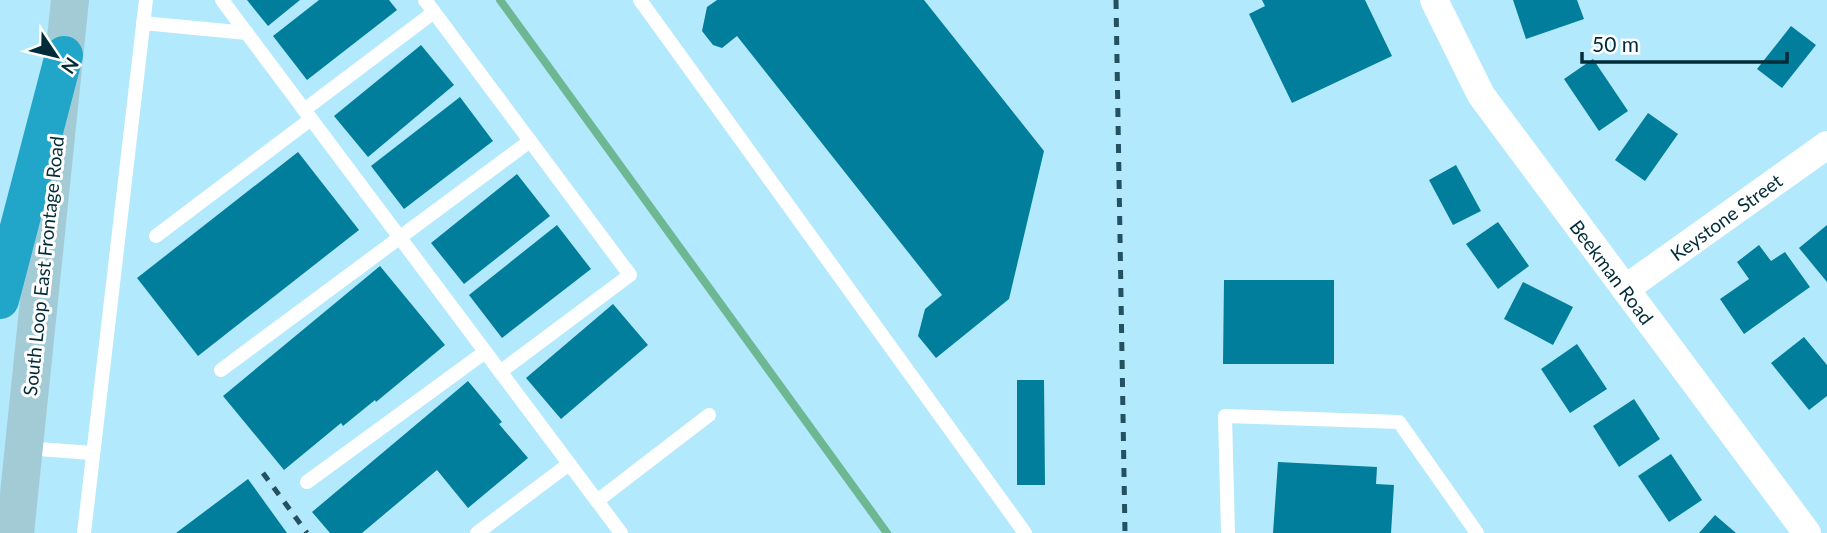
<svg xmlns="http://www.w3.org/2000/svg" width="1827" height="533" font-family="Lato,sans-serif">
<style>
.lines{fill:none;stroke-linecap:round;stroke-linejoin:round}
.stream{stroke:#6eb793;stroke-width:8}
.building{fill:#017e9b}
.lane{stroke:#fff;stroke-width:14}
.street{stroke:#fff;stroke-width:28}
.secondary{stroke:#a3cbd6;stroke-width:38}
.highway{stroke:#21a5c9;stroke-width:38}
.rail{stroke:#23515f;stroke-width:5;stroke-dasharray:9 9;stroke-linecap:butt}
.labels{text-anchor:middle;dominant-baseline:central;stroke-width:6;stroke-linejoin:round;paint-order:stroke}
.street-label{font-size:19px;fill:#002c39;stroke:#fff}
</style>
<rect width="100%" height="100%" fill="#b3e9fc"/>
<g class="lines">
<path class="stream" d="M500 0 887 533"/>
</g>
<g class="building">
<path d="M247 0H300L268 26Z"/>
<path d="M319 0H389L397 10 307 80 273 36Z"/>
<path d="M717 0H924L1044 151 1009 299 936 358 918 336 925 309 942 295 737 36 722 48 713 45 702 31 707 7Z"/>
<path d="M1262 0H1365L1392 56 1292 103 1249 14 1265 6Z"/>
<path d="M1513 0H1577L1584 19 1526 39Z"/>
<path d="M1791 26 1816 45 1782 88 1757 69Z"/>
<path d="M421 45 454 85 368 157 334 116Z"/>
<path d="M1593 59 1628 111 1599 131 1564 79Z"/>
<path d="M460 97 493 141 404 209 371 166Z"/>
<path d="M1648 113 1678 134 1645 181 1615 160Z"/>
<path d="M298 152 359 230 198 356 137 278Z"/>
<path d="M1456 165 1481 211 1453 225 1429 180Z"/>
<path d="M517 174 550 216 464 284 431 243Z"/>
<path d="M1498 222 1529 266 1498 289 1466 244Z"/>
<path d="M557 225 591 269 502 338 469 295Z"/>
<path d="M1827 225V282L1799 248Z"/>
<path d="M1759 245 1771 261 1785 252 1810 287 1744 334 1720 299 1749 279 1737 262Z"/>
<path d="M380 266 445 345 376 402 375 400 343 426 341 423 284 470 223 396Z"/>
<path d="M1224 280H1334V364H1223Z"/>
<path d="M1523 282 1573 307 1553 345 1504 319Z"/>
<path d="M613 304 648 345 561 419 526 378Z"/>
<path d="M1804 337 1827 365V396L1809 410 1771 363Z"/>
<path d="M1577 344 1607 389 1570 413 1541 369Z"/>
<path d="M1017 380H1044L1045 485H1017Z"/>
<path d="M468 381 502 422 499 424 528 458 468 508 437 470 362 533H330L312 512Z"/>
<path d="M1634 399 1660 439 1619 467 1593 426Z"/>
<path d="M1671 454 1702 500 1669 522 1638 476Z"/>
<path d="M1278 462 1377 467 1376 484 1394 485 1391 533H1273Z"/>
<path d="M248 479 287 533H176Z"/>
<path d="M1715 515 1736 533H1699Z"/>
</g>
<g class="lines">
<g class="lane">
<path d="M222 0 621 533"/>
<path d="M425 0 630 275 500 372"/>
<path d="M640 0 1025 533"/>
<path d="M143 23 247 33"/>
<path d="M304 110 434 12"/>
<path d="M156 236 311 119"/>
<path d="M221 370 530 141"/>
<path d="M24 448 93 453"/>
<path d="M307 482 485 352"/>
<path d="M597 501 709 415"/>
<path d="M84 533 146 0"/>
<path d="M477 533 569 464"/>
<path d="M1228 533 1225 416 1399 422 1477 533"/>
</g>
<g class="street">
<path d="M1434 0 1481 95 1807 533"/>
<path d="M1625 289 1827 145"/>
</g>
<path class="secondary" d="M15 533 70 0"/>
<path class="highway" d="M0 300 64 55"/>
<g class="rail">
<path d="M1116 0 1125 533"/>
<path d="M263 473 307 533"/>
</g>
</g>
<g class="labels">
<g class="street-label">
<text transform="translate(1726 217) rotate(-36)">Keystone Street</text>
<text transform="translate(43 266) rotate(-84)">South Loop East Frontage Road</text>
<text transform="translate(1612 272) rotate(53)">Beekman Road</text>
</g>
</g>
<g transform="translate(56 56) rotate(125)" stroke="#ffffff" stroke-width="5" paint-order="stroke">
<path d="M0-5L12 26L0 18L-12 26Z" fill="#002c39"/>
<text y="-10" font-size="19" font-weight="bold" text-anchor="middle" fill="#002c39">N</text>
</g>
<path d="M1582 52v10h205v-10" fill="none" stroke="#002c39" stroke-width="3.5"/>
<text x="1592" y="52" font-size="21" fill="#002c39" stroke="#ffffff" stroke-width="5" paint-order="stroke">50 m</text>
</svg>
